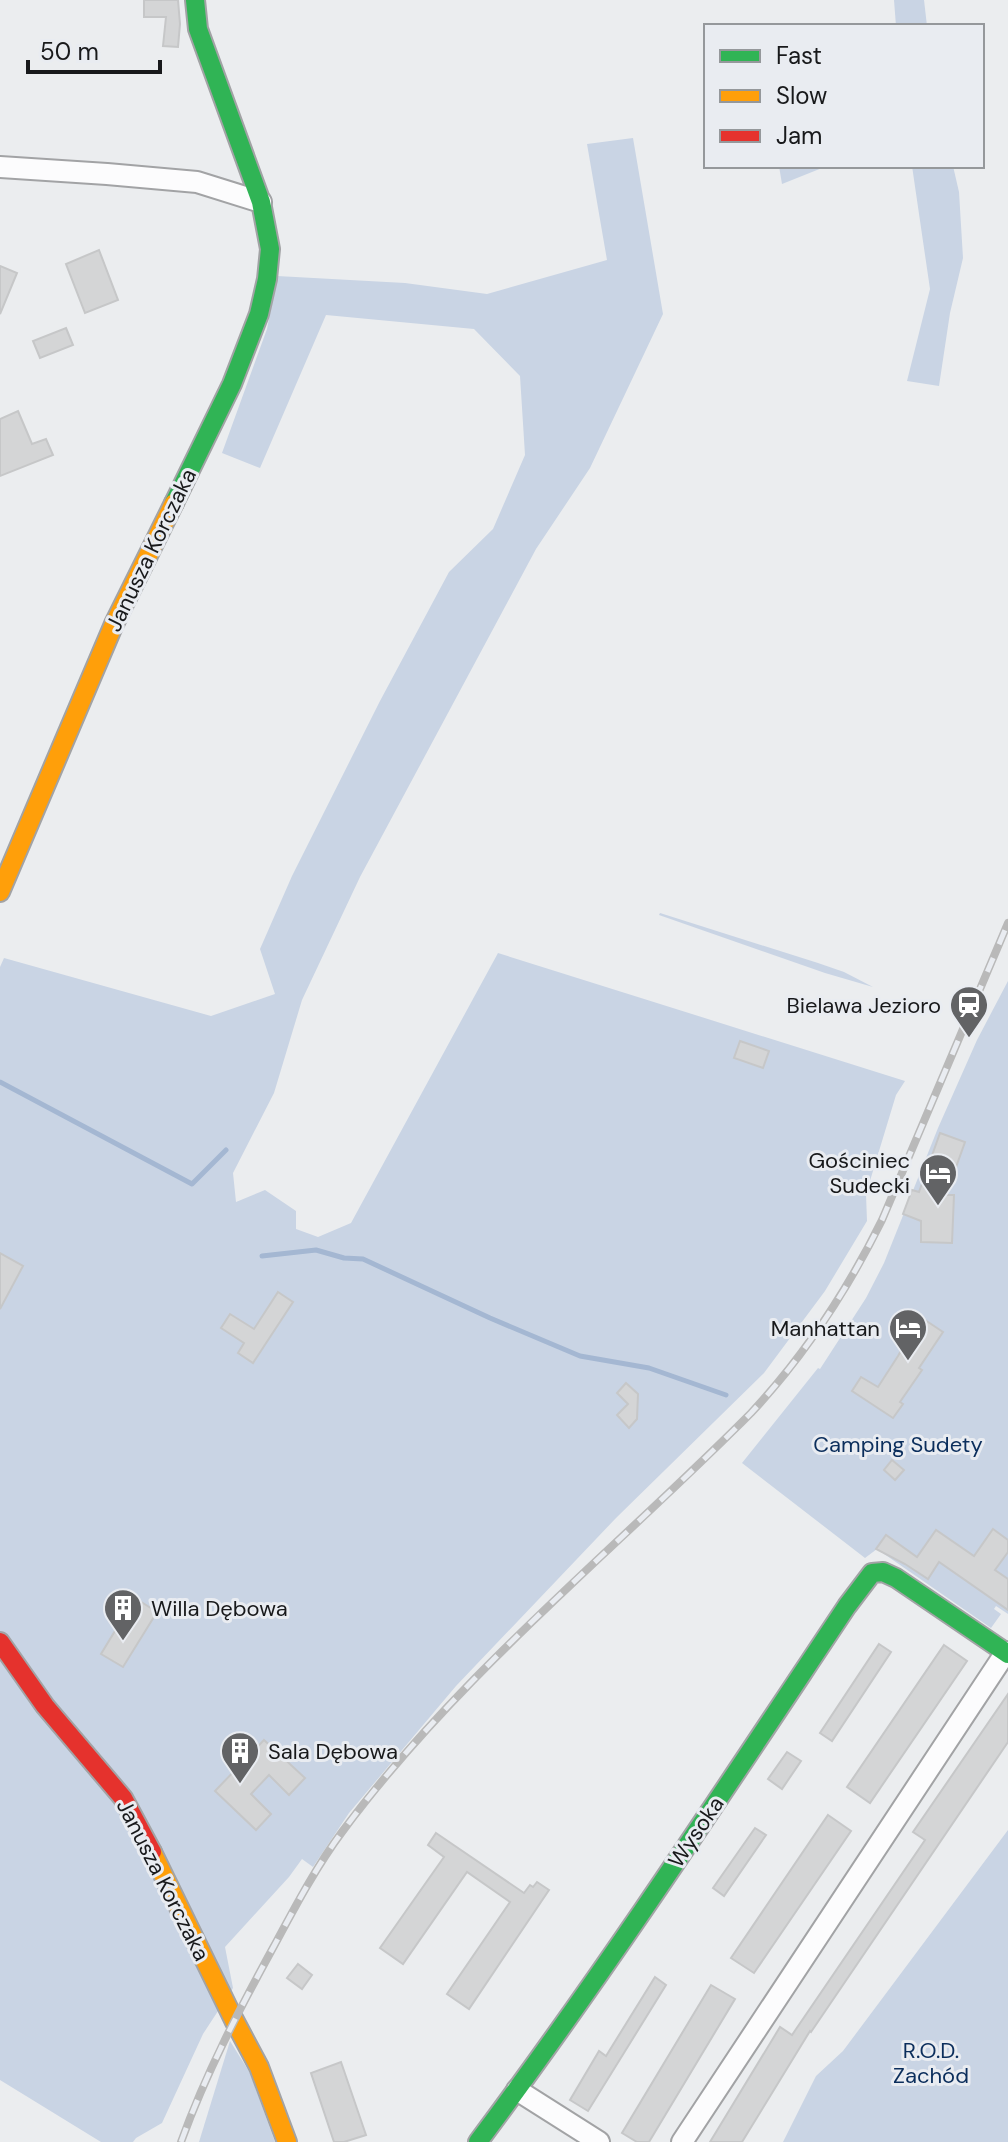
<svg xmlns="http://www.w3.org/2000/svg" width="1008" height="2142" font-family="'DM Sans',sans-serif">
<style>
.green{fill:#c9d4e4}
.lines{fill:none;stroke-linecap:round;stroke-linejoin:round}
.stream{stroke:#a4b7d2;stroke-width:5}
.building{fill:#d4d5d6;stroke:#c6c7c8;stroke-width:2}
.street-casing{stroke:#a2a3a5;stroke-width:24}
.fast-casing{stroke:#a2a3a5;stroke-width:22}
.slow-casing{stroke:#a2a3a5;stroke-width:22}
.jam-casing{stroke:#a2a3a5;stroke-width:22}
.street{stroke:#fcfcfd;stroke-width:20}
.fast{stroke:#30b455;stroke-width:18}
.slow{stroke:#ff9f0a;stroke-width:18}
.jam{stroke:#e5322d;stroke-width:18}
.rail-casing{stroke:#b9b9b9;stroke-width:8}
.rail{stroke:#e9ecf1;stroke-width:5;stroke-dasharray:15;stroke-linecap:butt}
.labels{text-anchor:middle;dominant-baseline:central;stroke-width:6;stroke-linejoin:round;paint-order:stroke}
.street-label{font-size:22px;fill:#18191b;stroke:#e9ecf1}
.poi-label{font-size:22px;fill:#18191b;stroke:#e9ecf1;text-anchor:end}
.park-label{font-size:22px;fill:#0b2e5c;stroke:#e9ecf1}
</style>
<rect width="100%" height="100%" fill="#ebedef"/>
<g class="green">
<path d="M894 0H924L927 26H896Z"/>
<path d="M633 138 663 314 590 468 536 549 360 877 302 1000 274 1093 233 1173 236 1202 265 1190 296 1211V1229L318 1237 351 1223 498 953 905 1081 896 1095 866 1194 867 1221 825 1291 764 1373 616 1518 456 1686 349 1813 313 1867 302 1859 289 1877 225 1947 233 1988 203 2034 162 2123 136 2138 133 2142H101L0 2080V967L4 958 211 1016 275 994 260 949 292 876 380 701 449 572 493 529 525 455 520 376 474 329 326 315 260 468 222 453 267 329 277 276 405 283 487 294 607 260 587 144Z"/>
<path d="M779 166H827L782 184Z"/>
<path d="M912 166H953L959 192 963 258 950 313 939 386 907 381 930 289Z"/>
<path d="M660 913 818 963 844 972 873 987 825 973 659 915Z"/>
<path d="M1008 981V1614L996 1606 994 1609 1001 1614 991 1628 877 1549 865 1558 742 1463 818 1368 820 1369 866 1298 884 1263 938 1128 977 1040Z"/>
<path d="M1008 1830V2142H783L816 2076 843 2051Z"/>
<path d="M230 2041 250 2073 275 2142H199Z"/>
</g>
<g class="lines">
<g class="stream">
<path d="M0 1082 192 1184 226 1150"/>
<path d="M262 1256 316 1250 344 1258 363 1259 490 1318 580 1356 649 1368 726 1395"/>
</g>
</g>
<g class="building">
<path d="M144 0H178L180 24 178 47 163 46 166 17H144Z"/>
<path d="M99 250 118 300 85 313 66 264Z"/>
<path d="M0 266 17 273 0 314Z"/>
<path d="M66 328 73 345 40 358 33 341Z"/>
<path d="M18 411 32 444 46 439 53 455 0 476V419Z"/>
<path d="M740 1041 769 1051 763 1068 734 1058Z"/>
<path d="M940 1133 965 1142 946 1195H954L952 1243 921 1242V1221L903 1214 912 1190 919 1192Z"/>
<path d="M0 1253 23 1266 0 1309Z"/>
<path d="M278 1292 293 1302 253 1363 238 1353 244 1343 221 1328 230 1314 254 1329Z"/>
<path d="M913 1312 943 1332 919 1368 922 1370 900 1402 903 1404 893 1418 852 1391 861 1377 878 1387 898 1356 902 1349 900 1347 909 1335 902 1328Z"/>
<path d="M626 1383 638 1394 637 1419 629 1428 617 1415 628 1404 617 1393Z"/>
<path d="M892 1460 904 1470 895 1480 884 1470Z"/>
<path d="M993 1529 1008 1540V1552L995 1570 1008 1579V1610L939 1562 928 1579 905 1564 876 1549 886 1535 917 1557 936 1530 974 1556Z"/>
<path d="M135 1598 157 1612 123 1667 101 1654Z"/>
<path d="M879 1644 891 1652 832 1741 820 1733Z"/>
<path d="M944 1645 967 1661 870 1803 847 1787Z"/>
<path d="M1008 1694V1742L811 2032 810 2031 742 2142H710L780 2027 792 2035 925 1840 913 1832Z"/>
<path d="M264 1740 305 1778 289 1795 269 1775 251 1794 271 1814 256 1830 215 1791Z"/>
<path d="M787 1752 801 1761 782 1789 768 1779Z"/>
<path d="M828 1815 851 1831 754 1973 731 1958Z"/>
<path d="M755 1828 766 1835 724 1896 713 1888Z"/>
<path d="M436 1833 524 1893 530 1885 533 1887 537 1882 549 1890 469 2009 447 1994 510 1902 467 1872 403 1964 380 1948 444 1857 428 1845Z"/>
<path d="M298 1964 312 1975 302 1989 287 1978Z"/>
<path d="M655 1977 666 1985 588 2111 570 2100 599 2051 606 2056Z"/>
<path d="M711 1985 735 1999 649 2142H637L622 2133Z"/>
<path d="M341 2062 366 2135 344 2142H334L311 2073Z"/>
</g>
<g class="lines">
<g class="street-casing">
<g id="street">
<path d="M0 167 107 174 197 182 261 202"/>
<path d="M517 2090 599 2142"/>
<path d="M682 2142 1006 1652"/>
</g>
</g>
<g class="fast-casing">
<g id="fast">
<path d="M174 503 232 384 259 314 267 279 270 249 261 202 198 29 195 0"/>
<path d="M478 2142C608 1968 727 1786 847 1606L872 1573 883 1572 896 1578 1008 1654"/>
</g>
</g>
<g class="slow-casing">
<g id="slow">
<path d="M0 892 114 624 174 503"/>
<path d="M152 1852 234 2020 259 2067 287 2142"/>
</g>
</g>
<g class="jam-casing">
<path id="jam" d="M0 1642 45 1706 123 1798 152 1852"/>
</g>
<use href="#street" class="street"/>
<use href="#fast" class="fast"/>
<use href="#slow" class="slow"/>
<use href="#jam" class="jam"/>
<g class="rail-casing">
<path id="rail" d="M181 2142C206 2073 239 2010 274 1946 295 1907 316 1867 342 1832 459 1674 614 1551 751 1413 805 1355 847 1291 882 1220L1008 923"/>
</g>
<use href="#rail" class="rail"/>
</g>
<defs>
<g id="station-pin" transform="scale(2)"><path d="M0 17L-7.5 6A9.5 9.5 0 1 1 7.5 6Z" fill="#626365" stroke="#e9ecf1"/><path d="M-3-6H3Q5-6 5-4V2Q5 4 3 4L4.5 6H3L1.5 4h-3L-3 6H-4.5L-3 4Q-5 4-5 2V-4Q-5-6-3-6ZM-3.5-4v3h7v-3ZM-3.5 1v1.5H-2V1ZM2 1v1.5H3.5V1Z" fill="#fff"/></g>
<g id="hotel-pin" transform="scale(2)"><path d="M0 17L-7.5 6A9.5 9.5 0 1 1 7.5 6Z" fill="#626365" stroke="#e9ecf1"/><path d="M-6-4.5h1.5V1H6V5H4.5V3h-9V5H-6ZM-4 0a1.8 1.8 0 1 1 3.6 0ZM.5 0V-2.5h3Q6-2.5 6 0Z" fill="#fff"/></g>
<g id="building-pin" transform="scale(2)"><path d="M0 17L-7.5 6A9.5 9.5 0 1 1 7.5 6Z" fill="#626365" stroke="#e9ecf1"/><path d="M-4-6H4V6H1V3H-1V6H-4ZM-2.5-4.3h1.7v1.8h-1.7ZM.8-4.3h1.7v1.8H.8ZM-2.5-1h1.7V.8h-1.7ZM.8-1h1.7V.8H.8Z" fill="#fff"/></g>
</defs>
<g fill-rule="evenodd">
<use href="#station-pin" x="969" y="1005"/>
<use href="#hotel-pin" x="938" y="1173"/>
<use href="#hotel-pin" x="908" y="1328"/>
<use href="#building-pin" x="123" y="1608"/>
<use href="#building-pin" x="240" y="1751"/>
</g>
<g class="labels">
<g class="street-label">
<text transform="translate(151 550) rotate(-64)">Janusza Korczaka</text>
<text transform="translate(696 1832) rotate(-56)">Wysoka</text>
<text transform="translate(163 1880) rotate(63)">Janusza Korczaka</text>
</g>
<g class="poi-label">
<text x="941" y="1005">Bielawa Jezioro</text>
<text x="910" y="1160">Gościniec<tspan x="910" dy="25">Sudecki</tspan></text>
<text x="880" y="1328">Manhattan</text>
<text x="151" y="1608" text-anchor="start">Willa Dębowa</text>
<text x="268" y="1751" text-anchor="start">Sala Dębowa</text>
</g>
<g class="park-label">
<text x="898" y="1444">Camping Sudety</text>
<text x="931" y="2050">R.O.D.<tspan x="931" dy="25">Zachód</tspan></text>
</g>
</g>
<rect x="704" y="24" width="280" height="144" fill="#e9ecf1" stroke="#95989b" stroke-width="2"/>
<rect x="720" y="50" width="40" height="12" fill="#30b455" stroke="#95989b" stroke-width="2"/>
<text x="776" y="64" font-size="24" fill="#18191b">Fast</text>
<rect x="720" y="90" width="40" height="12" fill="#ff9f0a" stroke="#95989b" stroke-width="2"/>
<text x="776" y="104" font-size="24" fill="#18191b">Slow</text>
<rect x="720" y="130" width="40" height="12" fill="#e5322d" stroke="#95989b" stroke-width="2"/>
<text x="776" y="144" font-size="24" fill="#18191b">Jam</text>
<path d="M28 60v12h132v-12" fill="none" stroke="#18191b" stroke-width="4"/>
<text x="40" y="60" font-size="24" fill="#18191b" stroke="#e9ecf1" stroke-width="6" paint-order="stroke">50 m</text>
</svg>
